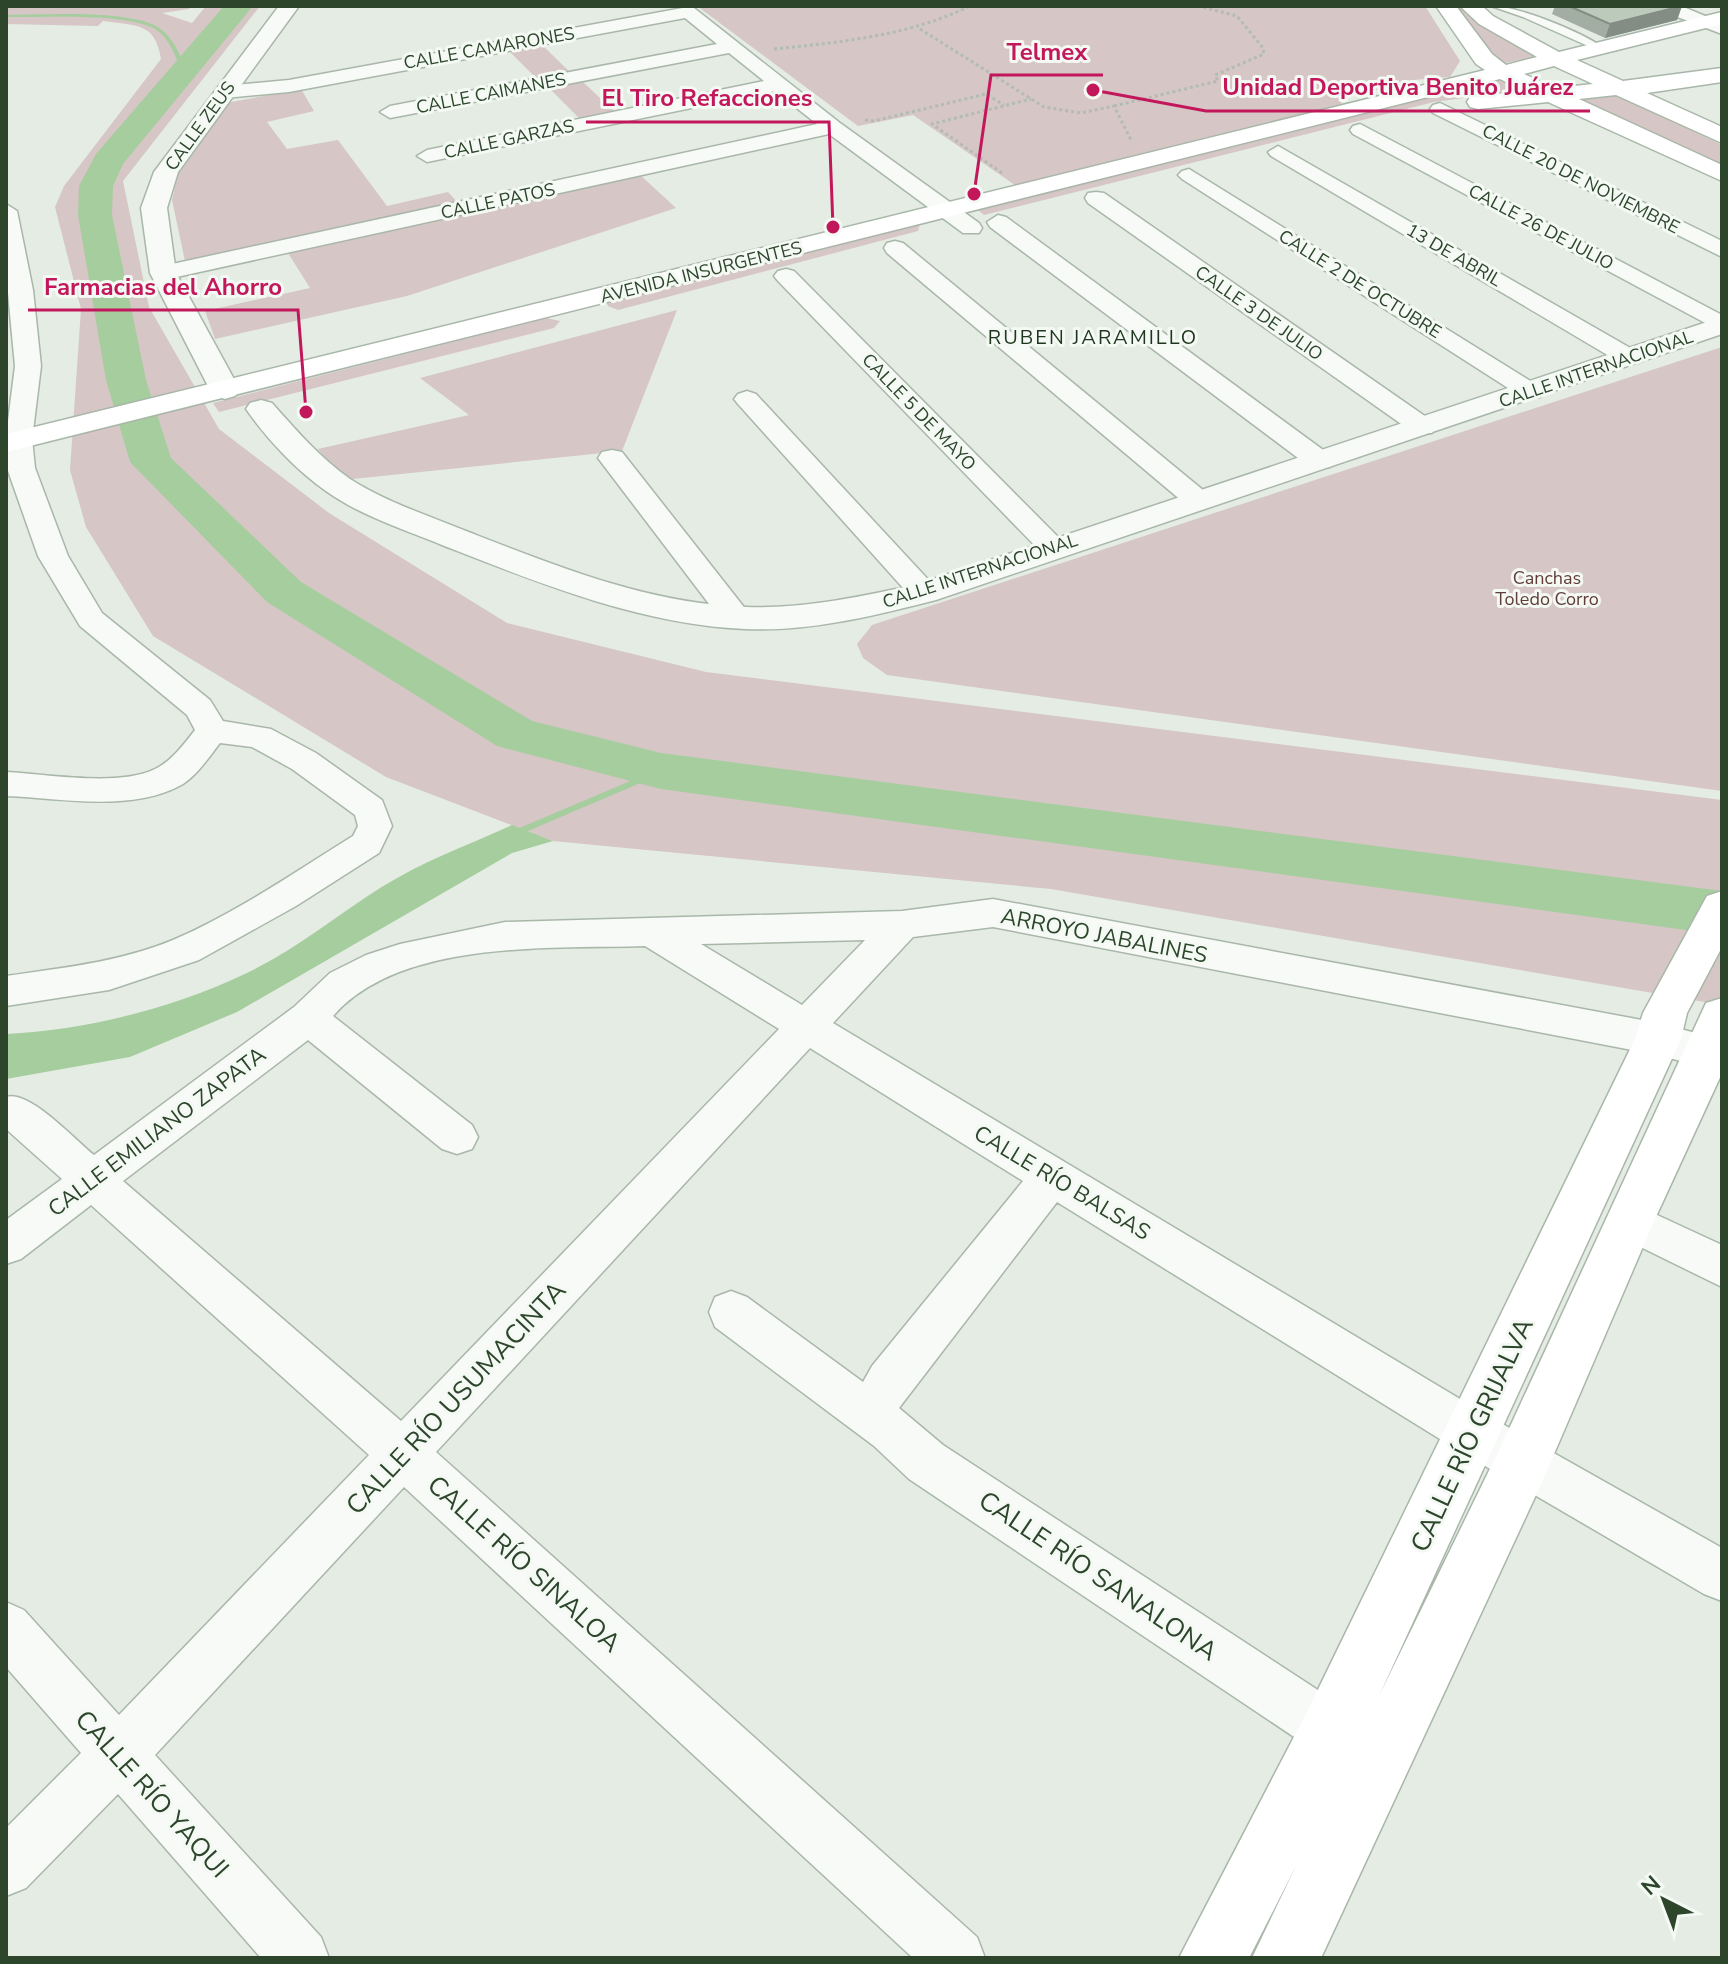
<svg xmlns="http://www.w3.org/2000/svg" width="1728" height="1964" font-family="'Nunito Sans',sans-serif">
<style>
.green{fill:#d6c6c5}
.water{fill:#a6cd9e}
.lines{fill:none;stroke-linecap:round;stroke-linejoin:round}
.stream{fill:#a6cd9e;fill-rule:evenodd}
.river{fill:#a6cd9e;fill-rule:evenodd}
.service-casing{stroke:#a9b7a9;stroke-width:3}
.minor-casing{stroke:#a9b7a9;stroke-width:3}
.tertiary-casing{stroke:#a9b7a9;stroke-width:3}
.secondary-casing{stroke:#a9b7a9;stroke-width:3}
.path{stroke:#b2bcb2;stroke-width:3;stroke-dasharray:3 3;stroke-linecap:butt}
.service{fill:#f7faf7;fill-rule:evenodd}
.minor{fill:#f7faf7;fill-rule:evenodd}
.tertiary{fill:#f7faf7;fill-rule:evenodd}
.secondary{fill:#fff;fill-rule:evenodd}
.wall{fill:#a2aea1}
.shaded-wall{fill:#848d83}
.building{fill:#bccabb;stroke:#848d83;stroke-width:2}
.labels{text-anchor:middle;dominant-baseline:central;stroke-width:6;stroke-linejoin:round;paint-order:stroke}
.far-street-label{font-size:18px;fill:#2c452b;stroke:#f4f9f4}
.far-park-label{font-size:18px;fill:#623d37;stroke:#f4f9f4}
.far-neighbourhood-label{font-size:20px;letter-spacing:2px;fill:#1d361d;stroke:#f4f9f4}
.street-label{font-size:22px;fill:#2c452b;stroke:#f4f9f4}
.near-street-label{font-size:26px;fill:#2c452b;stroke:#f4f9f4}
.leader{fill:none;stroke:#c2185b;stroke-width:3}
.callout-dot{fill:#c2185b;stroke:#f4f9f4;stroke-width:3}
.callout-label{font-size:24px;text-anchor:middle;font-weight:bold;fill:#c2185b;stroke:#f4f9f4;stroke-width:6;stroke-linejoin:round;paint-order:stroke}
</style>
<rect width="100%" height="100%" fill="#e4ece4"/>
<g class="green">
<path d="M6 6H191L189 9 162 13 192 23 206 6H260L123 181 149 307 219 429 329 513 507 623 706 672 1722 800V1005L1051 889 553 841 386 777 153 636 86 527 70 470 81 309 55 207 64 186 161 59C155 21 135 26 103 21L98 26 6 24Z"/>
<path d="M697 6H1425L1460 61 1450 77 1413 80 1342 99 1341 104 1015 185 913 115 858 126Z"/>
<path d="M1452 6H1461L1466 14 1535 57 1500 64Z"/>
<path d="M541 44 572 74 538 80 508 50Z"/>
<path d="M1498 78 1521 90 1434 102 984 215 973 206Z"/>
<path d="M582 81 616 113 581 120 549 88Z"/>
<path d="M301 89 314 111 267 122 287 149 338 140 387 206 448 192 460 205 185 261 172 200 179 170 226 103Z"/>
<path d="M1611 92 1722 145V171L1558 97Z"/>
<path d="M639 174 676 208 407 296 215 339 205 311 310 288 288 253Z"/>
<path d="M920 224 918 231 618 310 608 306 605 300Z"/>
<path d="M677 310 622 451 343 480 318 449 469 415 420 378Z"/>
<path d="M546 318 560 321 554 328 219 412 213 403Z"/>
<path d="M1722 347V791L887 675 863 658 857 644 872 625Z"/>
</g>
<path class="water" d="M512 825 553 841 512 853 237 1012 130 1057 6 1079V1034C88 1030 173 1008 247 973 295 950 336 916 380 888 421 862 468 845 512 825Z"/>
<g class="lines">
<g class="stream">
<path d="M6 15C42 15 130 9 159 28 173 37 180 55 186 69L182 70C175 56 169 37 155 29 125 12 42 18 6 17Z"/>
<path d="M661 768 664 769 665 771 664 773 516 836 513 837 508 834 510 832Z"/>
</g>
<path class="river" d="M224 6H253L123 164 113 186 112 215 146 380 171 458 301 582 532 721 661 753 1722 891V935L661 789 497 746 267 602 130 462 106 380 78 215 79 186 96 154Z"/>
<g class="service-casing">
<path id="service" d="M1491 6C1519 6 1581 32 1604 48L1597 50 1523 17Z"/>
</g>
<g class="minor-casing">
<g id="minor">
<path d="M1656 6H1681L1722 23V34L1659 10Z"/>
<path d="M688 7 694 8 840 123 979 223 982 228 979 233H963L829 134 163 280 155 278 151 273 155 268 163 266 817 124 775 91 427 162 417 156 427 150 764 81 729 53 390 118 380 112 390 106 717 44 685 18 289 92 225 98 215 92 225 86 289 80Z"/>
<path d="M1440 103 1722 241V257L1433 113 1430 109 1433 105Z"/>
<path d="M1360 124 1722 315V332L1353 134 1350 130 1353 126Z"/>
<path d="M1278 146 1639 353 1642 358 1639 363H1621L1271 156 1268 152Z"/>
<path d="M1189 169 1540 387 1544 392 1540 397H1522L1182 179 1178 175 1182 171Z"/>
<path d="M1096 192 1104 193 1432 421 1436 427 1432 433H1414L1088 203 1085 198 1088 193Z"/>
<path d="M6 204 17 211 33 290 41 366 32 439 35 468 68 556 102 613 210 700 223 721 271 729 316 753 382 800 392 826 379 853 296 906 199 960 109 990 6 1006V976C62 968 120 962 173 940 236 913 295 872 353 836L358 826 355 815 292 769 252 747 220 743C209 757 198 774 183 784 133 813 60 798 6 796V772C46 774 119 787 155 769 172 761 184 744 195 730L187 715 80 626 38 556 7 468 6 437 15 366 6 272Z"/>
<path d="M998 215 1006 217 1330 455 1334 461 1330 467H1310L990 227 987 222Z"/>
<path d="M895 241 903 243 1209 495 1213 501 1209 507 1199 509 1189 507 887 253 884 248 887 243Z"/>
<path d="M786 269 794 271 1063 542 1067 548 1063 554 1053 557 1043 554 778 281 774 276 778 271Z"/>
<path d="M747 391 756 394 935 587 939 593 935 599 924 602 913 599 738 404 734 399 738 394Z"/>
<path d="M612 450 622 452 747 611 751 618 747 625 736 627 725 625 598 458 602 452Z"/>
<path d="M993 899 1658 1023 1722 1040V1072L1658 1055 993 927 913 937 833 1023 1490 1417 1722 1548V1601L1704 1594 1456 1449 1057 1202 899 1408 943 1445 1350 1711 1358 1730 1350 1749 1331 1757 1312 1749 909 1479 874 1446 715 1327 709 1312 715 1297 731 1291 747 1297 863 1382 872 1366 1023 1181 810 1048 436 1452 977 1937 985 1958H913L404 1487 155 1755 321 1937 329 1958H261L118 1794 26 1888 6 1896V1828L81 1753 6 1667V1602L24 1610 119 1715 369 1455 91 1205 21 1259 6 1264V1220L62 1179 6 1129V1097C29 1089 75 1140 94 1155L294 1007 330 973 366 955 400 944 505 922 902 911ZM865 940 802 1005 701 944ZM645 946 779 1029 401 1421 123 1181 308 1040 442 1149 457 1154 472 1149 478 1137 472 1125 333 1016C400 939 551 949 645 946Z"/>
<path d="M1629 1202 1722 1245V1287L1614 1234 1607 1221 1614 1208Z"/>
</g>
</g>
<g class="tertiary-casing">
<g id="tertiary">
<path d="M279 6H299L178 172 167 208 176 273 240 390 235 396 225 399 215 396 210 390 150 273 141 208 154 172Z"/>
<path d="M1722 317V334L936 600C873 616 810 632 745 629 639 624 539 583 442 545 403 529 361 516 326 491 296 470 267 439 246 409L250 403 261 400 272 403C296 430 320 458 350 479 386 502 427 515 466 531 556 566 649 604 746 607 804 609 858 597 915 585Z"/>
</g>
</g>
<g class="secondary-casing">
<g id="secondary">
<path d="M1436 6H1456L1492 54 1506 65 1537 57 1479 24 1460 6H1482L1493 16 1559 52 1722 12V24L1577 60 1623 81 1722 68V82L1647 93 1722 127V143L1616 95 1579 99 1722 165V181L1548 102 1478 109 1470 107 1467 102 1470 97 1524 91 1500 79 6 452V434L1485 70 1476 64ZM1554 66 1593 84 1555 88 1524 74Z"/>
<path d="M1722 891V947L1687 1013 1681 1039 1379 1696 1502 1444 1706 1003 1722 998V1073L1654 1221 1542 1482 1321 1958H1252L1296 1866 1249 1958H1179L1309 1708 1635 1039 1643 1013 1707 896Z"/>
</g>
</g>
<g class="path">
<path d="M920 29 1044 107 1081 113 1114 106 1132 142"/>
<path d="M774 49C842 42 908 36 970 6"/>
<path d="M1114 106 1218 81 1215 75 1264 54 1263 48 1237 16 1199 6"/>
<path d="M865 120 874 121 986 94 1004 105"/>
<path d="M1002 173 932 124 1031 99"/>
</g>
<use href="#service" class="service"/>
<use href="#minor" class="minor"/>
<use href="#tertiary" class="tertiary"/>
<use href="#secondary" class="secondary"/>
</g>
<path class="wall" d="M1555 6H1682L1677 20 1605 38 1552 14Z"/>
<path class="shaded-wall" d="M1682 6 1677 20 1605 38 1610 24Z"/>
<path class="building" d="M1569 6H1682L1610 24Z"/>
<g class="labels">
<g class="far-street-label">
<text transform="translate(489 48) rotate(-10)">CALLE CAMARONES</text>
<text transform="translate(491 93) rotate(-11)">CALLE CAIMANES</text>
<text transform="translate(200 126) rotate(-54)">CALLE ZEUS</text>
<text transform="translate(509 139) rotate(-12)">CALLE GARZAS</text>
<text transform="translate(1581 179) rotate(27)">CALLE 20 DE NOVIEMBRE</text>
<text transform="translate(498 201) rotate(-12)">CALLE PATOS</text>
<text transform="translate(1541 227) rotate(28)">CALLE 26 DE JULIO</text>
<text transform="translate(1454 255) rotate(30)">13 DE ABRIL</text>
<text transform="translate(701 272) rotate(-14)">AVENIDA INSURGENTES</text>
<text transform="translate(1360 284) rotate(32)">CALLE 2 DE OCTUBRE</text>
<text transform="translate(1259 313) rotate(35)">CALLE 3 DE JULIO</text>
<text transform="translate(1596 369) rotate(-19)">CALLE INTERNACIONAL</text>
<text transform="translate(919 412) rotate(46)">CALLE 5 DE MAYO</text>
<text transform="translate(980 571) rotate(-18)">CALLE INTERNACIONAL</text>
</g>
<g class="far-park-label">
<text x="1547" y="578">Canchas<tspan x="1547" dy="21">Toledo Corro</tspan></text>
</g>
<g class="far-neighbourhood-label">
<text x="1093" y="337">RUBEN JARAMILLO</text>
</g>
<g class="street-label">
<text transform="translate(1104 936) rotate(11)">ARROYO JABALINES</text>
<text transform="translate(157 1132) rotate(-37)">CALLE EMILIANO ZAPATA</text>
<text transform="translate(1062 1183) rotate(31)">CALLE RÍO BALSAS</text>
</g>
<g class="near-street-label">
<text transform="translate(456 1398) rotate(-47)">CALLE RÍO USUMACINTA</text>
<text transform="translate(1472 1435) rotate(-65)">CALLE RÍO GRIJALVA</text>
<text transform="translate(524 1564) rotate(42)">CALLE RÍO SINALOA</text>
<text transform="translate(1098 1576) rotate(34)">CALLE RÍO SANALONA</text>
<text transform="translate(152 1794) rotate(48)">CALLE RÍO YAQUI</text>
</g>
</g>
<path class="leader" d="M974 194L991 75H1103M1093 90L1206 111H1590M833 227L829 122H586M306 412L298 310H28"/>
<g class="callout-dot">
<circle cx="974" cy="194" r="8"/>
<circle cx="1093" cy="90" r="8"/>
<circle cx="833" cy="227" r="8"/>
<circle cx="306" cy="412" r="8"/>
</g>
<g class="callout-label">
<text x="1047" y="60">Telmex</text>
<text x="1398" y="95">Unidad Deportiva Benito Juárez</text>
<text x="707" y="106">El Tiro Refacciones</text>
<text x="163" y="295">Farmacias del Ahorro</text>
</g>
<rect width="1728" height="1964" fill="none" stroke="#2c452b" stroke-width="16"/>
<g transform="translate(1664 1900) rotate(318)" stroke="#f4f9f4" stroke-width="6" paint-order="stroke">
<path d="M0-6L14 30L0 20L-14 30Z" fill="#2c452b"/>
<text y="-12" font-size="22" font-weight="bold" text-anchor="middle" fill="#2c452b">N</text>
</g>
</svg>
